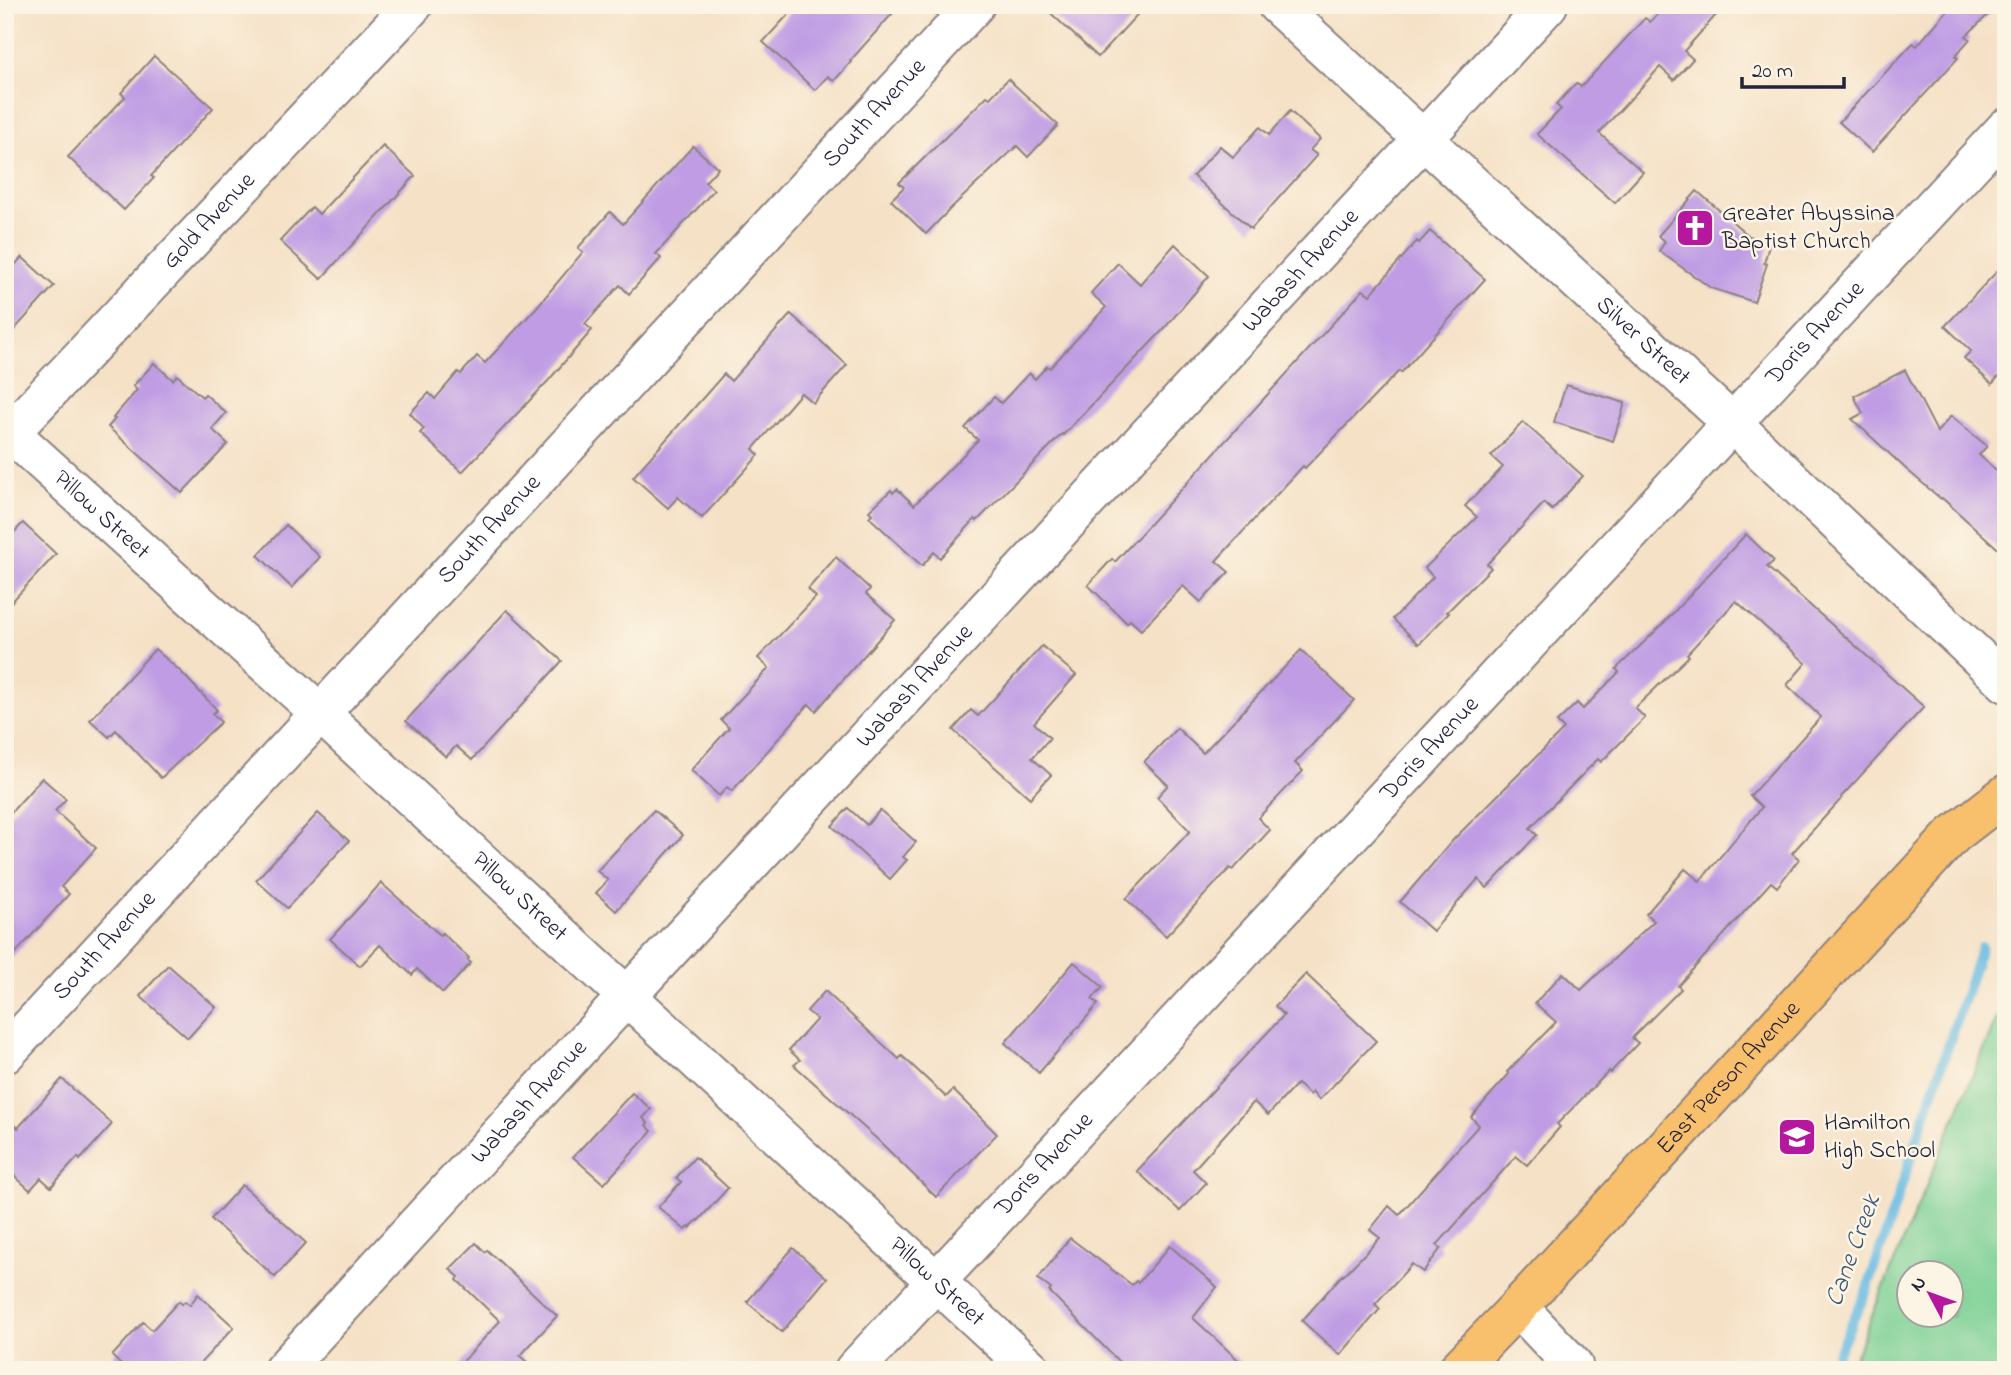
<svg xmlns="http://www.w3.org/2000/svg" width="2011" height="1375" font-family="'Indie Flower',sans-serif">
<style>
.green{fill:#78cf93;stroke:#4d7867;stroke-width:2;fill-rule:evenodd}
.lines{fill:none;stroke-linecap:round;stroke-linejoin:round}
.stream{stroke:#66bae2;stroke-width:10}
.building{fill:#bf9ce4}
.minor-casing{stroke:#8c8280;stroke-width:42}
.major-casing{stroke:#8c8280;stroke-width:42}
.minor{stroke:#fff;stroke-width:38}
.major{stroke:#f8bf6c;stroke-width:38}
.labels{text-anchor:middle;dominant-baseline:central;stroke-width:5;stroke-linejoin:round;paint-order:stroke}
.street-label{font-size:24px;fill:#22223b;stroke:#fcf5e5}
.poi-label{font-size:24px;fill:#22223b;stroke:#fcf5e5;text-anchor:start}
.water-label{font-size:26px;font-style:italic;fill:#3a5775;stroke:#fcf5e5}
</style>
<rect width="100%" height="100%" fill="#fcf5e5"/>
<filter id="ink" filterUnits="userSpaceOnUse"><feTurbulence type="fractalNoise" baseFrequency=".0143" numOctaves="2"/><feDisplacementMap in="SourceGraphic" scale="14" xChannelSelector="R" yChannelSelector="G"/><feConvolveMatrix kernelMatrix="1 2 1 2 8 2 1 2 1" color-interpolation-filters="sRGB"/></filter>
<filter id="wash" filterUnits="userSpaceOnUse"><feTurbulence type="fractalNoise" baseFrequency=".00686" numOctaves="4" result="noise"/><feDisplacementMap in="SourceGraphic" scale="28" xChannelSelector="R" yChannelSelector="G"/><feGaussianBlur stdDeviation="1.57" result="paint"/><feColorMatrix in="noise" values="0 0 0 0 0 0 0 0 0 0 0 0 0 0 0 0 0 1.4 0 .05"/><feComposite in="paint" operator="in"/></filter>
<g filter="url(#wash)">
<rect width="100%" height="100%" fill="#f5e1c6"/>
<path class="green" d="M2006 996V1370H1849ZM1910 1274H1952V1316H1910Z"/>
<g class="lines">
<path class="stream" d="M1830 1370 1867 1290 1981 947"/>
</g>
<g id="blocks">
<g class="building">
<path d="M797 5H900L850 61 851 62 834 81 828 76 815 90 763 42Z"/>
<path d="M1042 5H1146L1098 57Z"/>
<path d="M1666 5H1725L1684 51 1693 59 1674 80 1660 67 1599 133 1643 172 1615 203 1537 134 1561 109 1556 105 1576 83 1581 87 1645 18 1650 22Z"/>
<path d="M1952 5H1998L1966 36 1970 39 1955 56 1958 58 1872 152 1839 122 1913 43 1917 46Z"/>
<path d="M154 56 213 108 151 176 154 178 124 210 68 157 125 97 121 93Z"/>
<path d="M1008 79 1058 125 1028 157 1017 146 951 208 926 234 891 200 904 187 899 183 987 96 990 98Z"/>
<path d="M1290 111 1320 139 1310 150 1317 155 1251 229 1193 176 1220 146 1233 157 1260 127 1269 135Z"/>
<path d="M383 146 415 176 321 279 280 241 312 207 319 214Z"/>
<path d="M693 146 718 168 705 182 714 190 656 254 661 258 629 294 620 285 585 324 592 330 548 381 462 472 420 433 424 429 410 413 429 393 435 399 458 372 461 374 477 356 485 363 536 308 583 252 578 248 610 212 623 224Z"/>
<path d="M1697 191 1749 236 1770 242 1764 263 1767 264 1754 302 1711 288 1659 251 1665 242 1658 236Z"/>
<path d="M1430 231 1485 279 1401 373 1399 371 1305 468 1303 466 1216 561 1229 572 1201 602 1183 586 1141 630 1130 620 1127 623 1088 585 1112 559 1115 562 1363 290 1370 295 1417 241 1419 243Z"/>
<path d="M1175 244 1209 276 1163 330 1063 435 1062 434 977 521 975 519 940 558 934 552 922 566 869 517 872 514 869 511 891 490 893 493 897 489 914 505 978 440 965 428 994 397 1001 403 1029 373 1035 379 1047 366 1050 368 1106 307 1091 293 1118 263 1140 284Z"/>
<path d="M22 257 54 286 5 340V276Z"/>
<path d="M2006 262V368L1992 384 1964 358 1971 351 1945 326Z"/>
<path d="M791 314 847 365 813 403 801 393 753 449 759 455 702 518 678 497 668 508 633 477 724 374 731 381Z"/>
<path d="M154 363 173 380 177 375 202 397 205 394 226 413 212 429 228 444 182 493 108 427 115 419 113 418 137 390 133 386Z"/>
<path d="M1905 370 1937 432 1951 416 1987 446 1979 455 2006 479V556L1942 498 1941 499 1906 469 1852 419 1863 413 1854 396Z"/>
<path d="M1566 385 1625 403 1613 441 1554 422Z"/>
<path d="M1523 422 1583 476 1552 510 1544 503 1487 564 1491 568 1447 612 1449 613 1419 644 1393 619 1433 577 1425 568 1477 517 1465 506 1503 467 1491 456Z"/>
<path d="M23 523 56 554 5 609V542Z"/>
<path d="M286 525 320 557 292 588 258 555Z"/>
<path d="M1746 534 1774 561 1767 567 1924 707 1841 797 1842 798 1792 853 1799 859 1777 887 1771 882 1678 986 1681 989 1632 1038 1638 1043 1610 1073 1609 1071 1557 1124 1560 1127 1527 1165 1516 1156 1437 1245 1441 1248 1423 1272 1412 1264 1375 1304 1380 1309 1340 1355 1302 1321 1342 1275 1343 1276 1380 1238 1370 1230 1389 1206 1399 1215 1479 1125 1471 1117 1509 1074 1507 1072 1556 1022 1535 1003 1563 973 1581 990 1654 921 1646 914 1685 869 1700 881 1762 807 1750 796 1821 717 1787 685 1806 663 1736 601 1687 654 1689 656 1635 708 1645 718 1601 762 1598 759 1530 828 1537 835 1487 888 1478 879 1433 931 1400 902 1454 839 1564 729 1557 722 1577 703 1583 709 1619 672 1616 669 1661 626Z"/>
<path d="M836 557 870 589 866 594 895 620 816 711 809 704 732 791 727 787 719 796 691 770 729 728 721 720 769 668 758 658 816 597 808 589Z"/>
<path d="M507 610 562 661 472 760 456 746 446 757 406 721Z"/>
<path d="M1042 646 1076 675 1034 723 1050 738 1032 758 1051 775 1030 798 953 730 971 710 978 716Z"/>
<path d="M155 649 181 672 217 710 212 714 221 722 161 778 116 730 109 737 90 720Z"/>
<path d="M1301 650 1354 700 1295 763 1303 771 1258 818 1270 830 1233 870 1230 868 1166 936 1126 899 1190 831 1157 797 1168 785 1144 762 1177 728 1203 753Z"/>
<path d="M42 778 66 799 55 811 96 848 61 887 69 894 5 965V819Z"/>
<path d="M848 808 867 825 880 810 916 842 903 857 907 860 890 879 832 826Z"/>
<path d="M654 810 683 835 616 911 596 893 608 880 597 871Z"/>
<path d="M318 813 349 841 287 908 256 880Z"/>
<path d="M381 883 440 935 442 933 469 958 467 960 471 963 443 993 417 969 412 975 380 945 360 966 330 939Z"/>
<path d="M1074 962 1103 987 1092 999 1098 1004 1039 1073 1005 1043Z"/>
<path d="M168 965 216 1007 188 1038 140 996Z"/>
<path d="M1306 974 1376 1041 1319 1100 1312 1092 1310 1095 1297 1084 1268 1115 1254 1102 1193 1170 1206 1183 1180 1211 1137 1171 1284 1015 1275 1006Z"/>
<path d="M825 991 899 1059 902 1056 946 1097 953 1090 997 1134 936 1197 878 1140 794 1065 800 1060 789 1050 817 1019 807 1011Z"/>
<path d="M62 1079 112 1124 80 1160 78 1157 51 1187 41 1178 30 1190 5 1167V1117L18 1128Z"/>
<path d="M632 1093 651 1109 643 1118 648 1123 646 1125 652 1131 604 1184 573 1157Z"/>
<path d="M695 1157 728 1188 698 1221 697 1220 690 1228 688 1227 685 1230 658 1207 681 1182 676 1178Z"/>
<path d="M242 1185 306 1243 275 1277 211 1219Z"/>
<path d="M1070 1238 1132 1285 1136 1281 1138 1283 1170 1246 1217 1287 1193 1318 1249 1370H1127L1049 1291 1051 1289 1038 1279Z"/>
<path d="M476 1243 485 1252 487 1250 557 1316 520 1356 536 1370H455L500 1321 457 1280 459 1277 450 1269Z"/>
<path d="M793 1248 827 1278 782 1332 747 1302Z"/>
<path d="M198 1294 234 1327 194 1370H126L112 1356 143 1322 152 1330 179 1301 182 1304 185 1301 190 1305Z"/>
</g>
</g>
</g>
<g filter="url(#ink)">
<use href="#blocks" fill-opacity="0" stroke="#8c8280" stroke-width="2"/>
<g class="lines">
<g class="minor-casing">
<g id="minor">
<path id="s1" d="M1277 5 1733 424 2006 683"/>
<path id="s2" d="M5 428 320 713 1032 1370"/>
<path id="s3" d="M5 438 413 5"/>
<path id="s4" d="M5 1054 975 5"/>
<path d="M1518 1307 1573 1365"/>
<path id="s5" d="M283 1370 628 995 1548 5"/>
<path id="s6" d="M854 1370 2006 128"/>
</g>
</g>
<g class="major-casing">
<g id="major">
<path id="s7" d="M1457 1370 1518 1307 1953 835 2006 794"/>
</g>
</g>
<use href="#minor" class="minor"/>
<use href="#major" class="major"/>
</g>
</g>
<defs>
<g id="church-square" transform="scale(2.0125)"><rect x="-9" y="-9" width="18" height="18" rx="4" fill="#b5179e" stroke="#fcf5e5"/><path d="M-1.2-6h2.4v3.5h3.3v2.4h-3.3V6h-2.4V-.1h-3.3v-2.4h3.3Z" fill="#fff"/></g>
<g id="school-square" transform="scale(2.0125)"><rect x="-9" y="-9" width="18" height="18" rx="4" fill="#b5179e" stroke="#fcf5e5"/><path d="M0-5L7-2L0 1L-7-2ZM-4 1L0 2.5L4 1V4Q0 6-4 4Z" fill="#fff"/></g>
</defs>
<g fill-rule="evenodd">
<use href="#church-square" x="1695" y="228"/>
<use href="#school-square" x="1797" y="1137"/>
</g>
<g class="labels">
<g class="street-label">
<text stroke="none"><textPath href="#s4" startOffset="1281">South Avenue</textPath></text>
<text stroke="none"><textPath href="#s3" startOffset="298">Gold Avenue</textPath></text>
<text stroke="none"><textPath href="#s5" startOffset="1498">Wabash Avenue</textPath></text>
<text stroke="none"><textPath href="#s6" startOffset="1414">Doris Avenue</textPath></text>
<text stroke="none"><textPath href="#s1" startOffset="497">Silver Street</textPath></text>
<text stroke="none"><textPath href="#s2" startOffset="130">Pillow Street</textPath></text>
<text stroke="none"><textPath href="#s4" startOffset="714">South Avenue</textPath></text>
<text stroke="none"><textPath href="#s5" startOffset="931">Wabash Avenue</textPath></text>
<text stroke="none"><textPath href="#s6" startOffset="847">Doris Avenue</textPath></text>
<text stroke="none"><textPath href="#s2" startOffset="696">Pillow Street</textPath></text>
<text stroke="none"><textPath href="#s4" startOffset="147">South Avenue</textPath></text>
<text stroke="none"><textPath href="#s7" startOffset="399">East Person Avenue</textPath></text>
<text stroke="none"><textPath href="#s5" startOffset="364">Wabash Avenue</textPath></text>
<text stroke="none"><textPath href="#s6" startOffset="280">Doris Avenue</textPath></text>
<text stroke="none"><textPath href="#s2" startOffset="1264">Pillow Street</textPath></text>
</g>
<g class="poi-label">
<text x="1722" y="214">Greater Abyssina<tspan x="1722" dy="28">Baptist Church</tspan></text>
<text x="1824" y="1123">Hamilton<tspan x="1824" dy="28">High School</tspan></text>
</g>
<g class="water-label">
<text transform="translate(1854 1251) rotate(-70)">Cane Creek</text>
</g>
</g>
<rect width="2011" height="1375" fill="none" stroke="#fcf5e5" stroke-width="28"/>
<g transform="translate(1930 1294) rotate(311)"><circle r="33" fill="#fcf5e5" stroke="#a5a1a1" stroke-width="2"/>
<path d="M0-5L12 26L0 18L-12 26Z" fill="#b5179e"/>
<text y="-10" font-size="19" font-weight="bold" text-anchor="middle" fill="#22223b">N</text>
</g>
<path d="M1742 77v10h102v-10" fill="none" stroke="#22223b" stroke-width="3.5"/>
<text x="1752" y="77" font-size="21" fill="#22223b" stroke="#fcf5e5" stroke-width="5" paint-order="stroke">20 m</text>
</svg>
